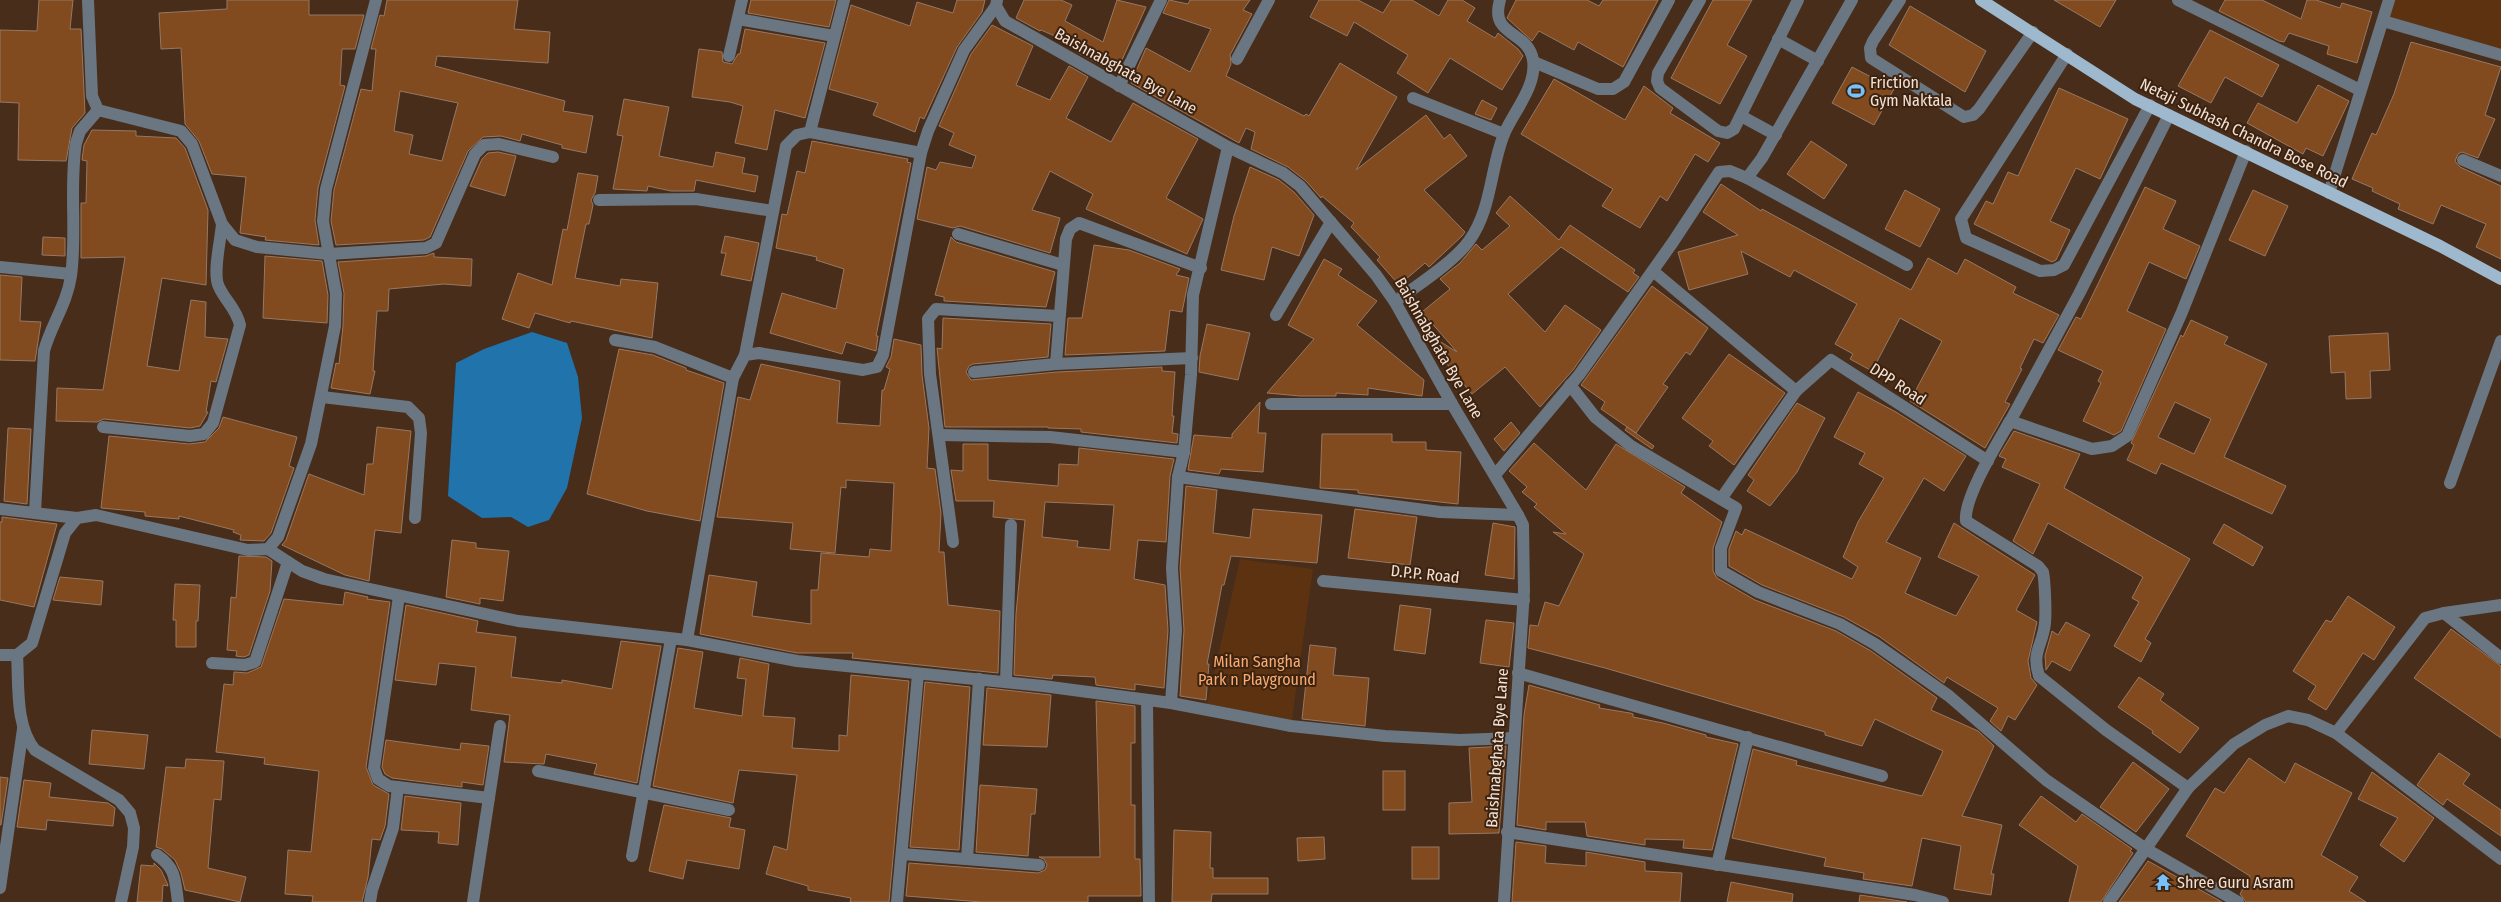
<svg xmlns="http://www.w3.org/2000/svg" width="2501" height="902" font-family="'Fira Sans Condensed',sans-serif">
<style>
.green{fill:#5d3210}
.water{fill:#2173ac}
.building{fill:#814a1f;stroke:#977863;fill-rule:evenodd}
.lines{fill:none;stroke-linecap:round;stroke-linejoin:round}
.minor{stroke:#6a7681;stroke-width:12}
.major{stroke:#9eb8cd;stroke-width:12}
.labels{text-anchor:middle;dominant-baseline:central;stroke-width:4;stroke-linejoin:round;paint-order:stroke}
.street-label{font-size:16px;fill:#f3e1d6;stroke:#3c2310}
.poi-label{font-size:16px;fill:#f3e1d6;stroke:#3c2310;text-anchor:start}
.park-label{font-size:16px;fill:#faab73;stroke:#3c2310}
</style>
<rect width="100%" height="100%" fill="#472d1a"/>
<g class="green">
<path d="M2394 0H2501V52L2389 18Z"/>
<path d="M1240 559 1313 569 1292 720 1207 704Z"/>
</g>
<path class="water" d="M532 332 567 343 578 377 582 418 567 488 549 520 528 527 511 517 482 518 448 496 456 363 484 349Z"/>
<g class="building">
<path d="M39 0H73L70 29H81L85 113 72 128 66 161 18 160 19 103 0 102V30L37 31Z"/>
<path d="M227 0H309V15H364L355 49H342L340 85 345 86 318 188 315 220 319 245 265 240 266 237 240 233 246 177 212 174 199 141 185 124 181 48 161 49 159 13 227 9Z"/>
<path d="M387 0H518L514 29 550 32 548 63 437 56 435 66 565 101 563 111 593 116 586 153 562 148V145L522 134 520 141 501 136 483 137 468 151 430 237 424 240 336 245 331 221 334 190 361 89 372 91 376 49H371L380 15 384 16ZM400 91 458 103 442 161 409 154 413 135 394 131Z"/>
<path d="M751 0H836L829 27 748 13Z"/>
<path d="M957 0H985L982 12 957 47 924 119 920 117 915 132 873 115 878 103 829 89 851 5 910 26 917 2 953 13Z"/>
<path d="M1024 0H1061L1072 5 1065 21 1103 42 1117 0 1146 7 1116 73 1077 52 1080 47 1041 30 1040 31 1016 18Z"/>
<path d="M1169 0 1188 4 1190 0H1250L1243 10 1252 14 1230 55 1231 64 1226 76 1304 116 1306 114 1309 116 1340 63 1397 97 1356 170 1426 115 1444 139 1450 134 1467 156 1424 190 1465 232 1462 236 1429 267 1425 263 1399 285 1377 260 1380 257 1351 227 1354 223 1322 196 1321 198 1306 181 1288 167 1251 149 1255 132 1246 128 1239 143 1131 83 1146 48 1190 72 1211 29 1163 13Z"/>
<path d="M1319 0H1358L1383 13 1391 0H1412L1439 16 1448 0H1462L1475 8 1467 21 1495 38 1498 33 1518 49 1523 56 1502 90 1450 58 1428 93 1397 73 1408 55 1354 22 1347 36 1310 17Z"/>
<path d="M1516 0H1587L1599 6 1603 0H1658L1623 67 1578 42 1574 50 1539 31 1532 41 1507 18Z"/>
<path d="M1713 0H1752L1727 45 1747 56 1720 104 1671 78Z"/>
<path d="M2054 0H2116L2100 27Z"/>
<path d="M2225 0H2262L2301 19 2307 0H2316L2340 8 2342 3 2372 12 2357 63 2327 54 2329 46 2289 33 2284 42 2279 41 2219 11Z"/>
<path d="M1910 6 1986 51 1965 92 1889 45Z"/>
<path d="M992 25 1033 46 1016 85 1050 100 1069 66 1088 77 1066 118 1111 142 1133 103 1198 139 1166 198 1203 219 1187 254 1086 209 1093 194 1050 171 1032 210 1060 218 1050 253 960 226 953 228 917 219 927 167 936 170 940 162 972 168 976 156 949 145 954 133 939 126 971 54Z"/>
<path d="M745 29 825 43 805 118 775 110 767 150 735 143 743 106 730 102 692 97 699 49 722 52 723 62 732 64 738 54H740Z"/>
<path d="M2210 30 2279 65 2262 97 2225 77 2211 103 2178 86Z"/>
<path d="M2411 42 2501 67 2485 115 2495 119 2478 158 2462 152 2458 154 2455 161 2460 167 2501 186V259L2476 247 2486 224 2441 205 2433 224 2398 209 2400 204 2372 191 2373 188 2352 179 2372 133 2376 135 2394 94Z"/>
<path d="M1852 67 1894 89 1874 125 1832 103Z"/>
<path d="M1554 79 1625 120 1644 86 1673 108 1670 113 1720 143 1708 162 1695 154 1667 201 1660 196 1640 228 1602 206 1613 189 1521 134Z"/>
<path d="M2318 85 2349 101 2323 156 2306 148 2303 154 2247 123 2258 103 2297 123Z"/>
<path d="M2059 88 2128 119 2100 179 2076 168 2050 221 2070 230 2056 260 2052 262 1974 224 1986 201 1993 204 2008 172 2018 176Z"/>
<path d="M624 99 669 107 659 156 713 167 716 152 745 158 742 173 758 176 755 192 696 180 694 191H671L648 186 647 191 613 189 623 136 617 135Z"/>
<path d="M1482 100 1497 108 1491 120 1475 114Z"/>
<path d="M92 130 136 131V136L176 138 185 148 208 210 206 285 162 278 147 366 179 371 191 300 206 302 205 337 228 339 216 382 211 381 206 412H208L200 426 190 428 104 419 97 422 56 421 57 388 103 390 125 257 81 258V203H86L87 161 82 160 84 145Z"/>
<path d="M812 141 908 159 907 162 911 163 876 336H878L876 351 846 342 842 354 770 333 782 293 836 309 844 269 816 260 817 257 776 248 782 214 787 215 797 171 805 173Z"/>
<path d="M1811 141 1847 165 1824 199 1787 174Z"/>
<path d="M498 152 516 156 505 196 470 186 482 159 488 153Z"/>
<path d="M1250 167 1279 180 1294 192 1314 215 1299 256 1272 247 1264 280 1221 270 1234 216Z"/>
<path d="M578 173 598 176 595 193 591 200 593 205 589 224H586L575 278 620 286 621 279 658 283 652 338 571 321 570 323 535 313 529 328 502 319 518 273 552 285 563 229 567 230Z"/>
<path d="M1721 184 1761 211 1762 209 1911 290 1928 258 1957 274 1965 259 2016 287 2013 293 2059 315 2043 343 2034 339 2020 368 2022 369 2005 402 2010 404 1985 448 1910 401 1942 341 1900 318 1872 371 1850 359 1853 354 1835 344 1857 304 1794 270 1790 277 1741 251 1748 274 1689 290 1678 252 1738 235 1703 212Z"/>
<path d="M2145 187 2176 201 2163 229 2200 246 2186 279 2149 262 2127 311 2166 329 2121 431 2114 435 2083 421 2101 383 2098 381 2103 371 2058 350 2076 317 2081 319Z"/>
<path d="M1905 190 1940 209 1920 247 1885 229Z"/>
<path d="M2253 190 2288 206 2265 256 2229 240Z"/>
<path d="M1510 196 1559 240 1570 225 1635 270 1633 273 1639 277 1628 292 1561 247 1508 294 1545 332 1565 305 1601 330 1573 370 1540 407 1505 367 1472 394 1425 338 1428 334 1457 352 1422 312 1450 289 1440 279 1460 263 1476 244 1482 250 1510 226 1496 213Z"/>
<path d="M725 236 759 243 751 281 721 275 726 253H721Z"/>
<path d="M43 237 65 238V256L42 255Z"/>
<path d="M951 237 956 242 1055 272 1046 307 944 301V297L935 295Z"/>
<path d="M1094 245 1129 250 1180 269 1176 275 1189 278 1182 312 1170 310 1165 351 1065 355 1068 318H1082Z"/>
<path d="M434 253V257L472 259 471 286 444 284 389 289 388 311H377L373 371H375L370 394 331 388 336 363 339 364 343 326 344 293 338 262 426 256Z"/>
<path d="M265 256 322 261 328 295 327 323 263 318Z"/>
<path d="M1324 259 1342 269 1338 275 1377 301 1357 325 1424 380 1422 396 1368 388V395L1336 393V396H1300L1267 393 1314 339 1288 325Z"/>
<path d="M0 275 22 277 20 321 41 322 35 361 0 360Z"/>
<path d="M1652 286 1708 328 1690 355 1686 352 1663 384 1668 387 1636 433 1601 409 1605 402 1581 385Z"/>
<path d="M943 318 1051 324 1048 357 973 364 969 366 966 372 971 380 1057 372 1162 367V371L1175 372 1172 416H1174L1172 433 1178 434 1177 443 1081 432V429L1048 428V427H945L937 348 942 349Z"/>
<path d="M2191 320 2228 337 2224 344 2267 364 2224 457 2286 486 2272 514 2161 463 2156 474 2127 460 2134 445 2131 443 2181 335 2183 337ZM2175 402 2211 419 2194 454 2158 437Z"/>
<path d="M1207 324 1250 333 1238 380 1199 372 1200 356Z"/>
<path d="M2388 333 2390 370 2370 371 2371 398 2346 399 2345 372 2331 373 2329 336Z"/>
<path d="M894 339 921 345 922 375 929 428 927 468 935 469 941 513 939 552H944L948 605 1000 611 998 673 852 658 853 653H797L700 634 709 575 757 582 752 616 811 624V590H818L821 553 869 557 870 549 891 551 894 483 846 480V488L841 487 835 553 790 549 793 523 717 517 738 397 750 400 761 364 840 381 837 423 880 426 882 390H884L890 369 886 367 891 357Z"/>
<path d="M619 349 653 355 686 368V370L724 383 700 521 647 511 587 494Z"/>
<path d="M1729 354 1785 393 1734 465 1709 446 1713 441 1682 418Z"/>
<path d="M1858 392 1896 412 1966 456 1944 491 1924 478 1886 542 1921 558 1905 593 1956 616 1979 576 1938 557 1954 523 2035 575 2016 610 2037 622 2028 661 2031 678 2037 685 2015 720 2008 716 2001 731 1990 721 1998 708 1947 677 1944 683 1880 637 1844 617 1762 585 1729 566V549L1736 531 1742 535 1745 529 1852 579 1858 567 1843 557 1858 522 1884 478 1859 464 1865 453 1834 437Z"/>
<path d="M1260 402 1258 433H1266L1263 472 1221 469 1219 474 1188 470 1194 435 1232 438V434Z"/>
<path d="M1797 403 1825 418 1797 472 1770 506 1747 491 1754 480 1748 475Z"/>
<path d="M223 417 297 437 289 466 294 468 271 533 264 541 240 540 241 535 233 532 234 530 179 516V519L145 516V512L101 508 109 436 189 444 205 442 219 428Z"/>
<path d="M1511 422 1520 433 1504 451 1494 439Z"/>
<path d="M377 427 411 431 401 533 375 530 369 581 345 575 282 545 286 540 309 474 364 495 367 464H373Z"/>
<path d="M1627 427 1654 446 1652 449 1625 430Z"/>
<path d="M8 428 31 429 27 504 4 501Z"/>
<path d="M2014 431 2080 454 2064 488 2190 559 2145 639 2151 643 2141 662 2114 646 2139 602 2132 598 2143 577 2048 523 2033 554 2013 541 2040 484 2002 467 2006 459 1999 456Z"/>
<path d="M1322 434H1392V442H1426V450L1461 452 1458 504 1358 493V490L1320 488Z"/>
<path d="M1534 443 1586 490 1616 444 1685 487 1681 493 1722 522 1713 548V571L1717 578 1755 600 1836 631 1871 651 1937 698 1931 710 1978 731 1994 746 1962 816 2002 825 1991 874H1994L1991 895 1954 889 1961 846 1922 838 1912 886 1863 879 1864 873 1824 866 1826 858 1732 838 1753 749 1797 761 1796 765 1922 796 1943 751 1875 719 1862 746 1825 735V732L1605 668 1528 648 1530 625 1538 626 1545 602 1559 606 1584 554 1553 532 1566 534 1534 507 1537 504 1522 492 1527 487 1509 471Z"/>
<path d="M963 444H988V480L1058 486 1059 464 1078 465 1079 448 1174 459 1170 476 1166 542 1138 540 1134 579 1165 585 1168 630 1164 688 1135 684V690L1096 685 1095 677 1053 675 1052 679 1014 675 1016 614 1025 520 993 517 994 501H956L951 470 963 471ZM1045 502 1114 505 1110 550 1077 547 1078 541 1042 537Z"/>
<path d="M1186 486 1217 490 1213 533 1250 538 1253 509 1322 515 1317 563 1231 556 1224 585H1222L1207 664H1209L1206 700 1180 696 1184 630 1180 568Z"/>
<path d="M1355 509 1417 517 1410 565 1348 558Z"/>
<path d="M2 517 57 524 34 607 0 600V522H2Z"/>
<path d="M1493 523 1515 527 1514 579 1485 575Z"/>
<path d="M2224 524 2263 547 2253 566 2213 543Z"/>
<path d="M452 540 476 543V548L509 551 503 601 480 598V604L446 597Z"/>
<path d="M239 556 266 557 272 561 270 591 249 655 244 657 236 656 237 651 227 650 231 597 236 598Z"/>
<path d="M60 577 103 581 101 605 53 600Z"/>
<path d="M175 584 200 585 198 621H196V647H176V620H173Z"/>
<path d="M345 592 368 597 367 599 390 602 366 767 373 785 389 794 385 826 380 840 372 839 368 877 362 902H312L313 896 285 894 288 850 311 852 319 771 264 764 265 758 216 752 224 684 233 685 234 672 247 673 261 667 284 599 343 605Z"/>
<path d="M2348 596 2395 627 2374 660 2363 653 2326 710 2308 699 2316 686 2293 671 2326 620 2331 622Z"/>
<path d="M406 605 478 621 476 632 516 637 511 677 562 683V680L612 689 621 641 661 646 637 783 594 774 597 764 546 754 544 764 504 762 510 715 471 710 476 667 439 663 436 685 395 680Z"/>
<path d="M1400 605 1431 609 1425 654 1394 650Z"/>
<path d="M1486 620 1514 623 1509 667 1480 663Z"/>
<path d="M2066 622 2090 635 2070 671 2052 661 2046 670 2045 656 2052 631 2058 635Z"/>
<path d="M2451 629 2501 666V738L2414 678Z"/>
<path d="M1310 645 1336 648 1333 675 1369 678 1365 726 1302 719Z"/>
<path d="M678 648 703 652 694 708 742 716 746 679 737 678 740 658 769 664 763 716 795 718 792 748 839 751V735L847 736 851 675 909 681 889 902H850L851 898 808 890V886L766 874 774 846 787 850 797 775 739 770 733 803 653 786Z"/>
<path d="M2139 677 2164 694 2160 700 2199 728 2180 753 2152 733 2153 731 2118 707Z"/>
<path d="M925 682 970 687 959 850 910 847Z"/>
<path d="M1529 685 1600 705 1599 708 1630 713 1633 714V717L1663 723 1706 735V737L1738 744 1712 850 1683 848 1684 840 1645 839V845L1587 836 1585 822H1546V830L1517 825 1524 715Z"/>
<path d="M987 688 1051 695 1047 747 983 745Z"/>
<path d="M1096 701 1135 706V743H1131V805H1135V859H1140L1141 896H1088V902H982L906 896 909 863 1038 873 1045 870 1047 865 1044 859 1039 857H1100Z"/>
<path d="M92 730 148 735 144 769 89 764Z"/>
<path d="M386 740 460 750 461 743 489 746 483 785 462 782V787L392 778 385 774 382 767Z"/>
<path d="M1506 746 1499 833 1449 834V803L1472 802 1469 748Z"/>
<path d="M2439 753 2470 774 2463 784 2501 810V836L2447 799 2443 805 2417 785Z"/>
<path d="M2249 758 2285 783 2295 763 2352 793 2321 855 2358 877 2349 891 2366 902H2246L2240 894 2250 876 2186 836 2215 788 2224 793Z"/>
<path d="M186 759 224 761 221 800 214 799 208 868 246 877 240 902 185 890 181 873 175 860 162 849 156 847 166 767 185 768Z"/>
<path d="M2133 762 2169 789 2136 832 2100 807Z"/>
<rect x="1383" y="771" width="22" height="39"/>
<path d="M2372 772 2434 818 2404 862 2380 845 2398 818 2358 799Z"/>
<path d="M0 777 8 778 1 825H0Z"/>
<path d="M24 780 51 783 49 797 108 803 115 808 113 826 47 820 46 830 17 827Z"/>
<path d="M980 785 1037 789 1035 814H1031L1028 856 976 852Z"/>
<path d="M405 796 461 803 458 845 438 843 439 832 401 830Z"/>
<path d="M2041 796 2076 822 2082 814 2132 849 2130 851 2133 853 2101 902H2069L2078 866 2019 825Z"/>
<path d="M664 805 731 818 729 827 745 830 739 869 687 860 683 879 649 871Z"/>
<path d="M1174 830 1211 832 1210 868H1213V878H1268V894H1212L1211 902H1172Z"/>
<path d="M1324 837 1325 859 1298 861 1297 838Z"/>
<path d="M1516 842 1546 846 1545 863 1586 866V852L1645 862V871L1682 873 1680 902H1512Z"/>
<rect x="1412" y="847" width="27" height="32"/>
<path d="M2148 861 2186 882 2222 902H2119Z"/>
<path d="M154 863 161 870 167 883 168 886 163 885 162 902H137L141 865 154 866Z"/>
<path d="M1731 882 1793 894 1792 902H1727Z"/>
<path d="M1860 895 1907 902H1859Z"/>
</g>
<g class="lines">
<g class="minor">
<path d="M88 0 92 96 98 110 181 131 192 144 222 224 235 240 257 247 329 254 426 248 436 243 475 154 484 145 499 144 553 157"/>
<path d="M997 0 996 6 1005 21 1228 147 1283 173 1300 186 1376 275 1395 302 1452 404 1518 515 1523 525 1524 591 1504 902"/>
<path d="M1700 0 1658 73 1657 81 1660 88 1718 131 1727 133 1734 129 1798 0"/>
<path d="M1900 0 1873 41 1870 48 1871 58 1964 117 1973 115 1979 109 2033 32"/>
<path d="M2178 0 2360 90"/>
<path d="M738 19 834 36"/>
<path d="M2383 21 2501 55"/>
<path d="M1778 39 1818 61"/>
<path d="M2067 54 1961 219 1966 238 2040 271 2054 270 2064 265 2150 105"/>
<path d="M729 56 742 0"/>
<path d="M1237 59 1269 0"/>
<path d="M1534 62 1598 89H1613L1624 82 1669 0"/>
<path d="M1119 86 1161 0"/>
<path d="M1413 98 1504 134"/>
<path d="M1741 116 1776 135"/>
<path d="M810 132 844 0"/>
<path d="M2463 160 2501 176"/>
<path d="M1747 178 1907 265"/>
<path d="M2329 193 2389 0"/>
<path d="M599 200 696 199 773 211"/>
<path d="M958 234 1063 265"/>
<path d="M0 267 71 274"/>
<path d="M1653 271 1796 391 1721 499"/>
<path d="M1395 302C1416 286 1454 262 1469 241 1492 209 1490 169 1504 134 1514 111 1537 86 1533 60 1528 30 1489 37 1500 0"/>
<path d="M1276 315 1331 222"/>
<path d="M615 340 655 347 733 378"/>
<path d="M745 355 786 146 797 135 810 132 921 153"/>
<path d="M1056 364 1066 239 1070 229 1079 223 1201 268"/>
<path d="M974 372 1056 364 1192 358"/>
<path d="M1570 385 1595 417 1631 446 1736 508 1721 548V571L1758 592 1840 624 1875 644 1949 696 2046 780 2146 849 2238 902"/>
<path d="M1796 391 1831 360 1988 461"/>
<path d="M322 397 408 407 419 418 421 433 415 518"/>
<path d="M1271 404H1452"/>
<path d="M103 427 190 436 204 434 213 423 240 325C236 308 226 302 219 287 212 274 221 239 222 224"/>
<path d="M2007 427 2079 294 2169 115"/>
<path d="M940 435 1050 437 1184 452"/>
<path d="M1495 475 1579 375 1673 242 1719 172 1730 171 1747 178 1762 158 1852 0"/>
<path d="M1178 477 1440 512 1518 515"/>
<path d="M2450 483 2501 341"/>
<path d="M0 509 77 518"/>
<path d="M35 512 44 351C51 325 67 304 71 276 77 232 69 187 76 143L80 131 98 110"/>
<path d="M953 542 930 374 928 319 936 309 1058 316"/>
<path d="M268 549 302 571 324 579 518 621 687 640 797 661 1043 686 1171 703 1291 726 1385 736 1460 740 1514 738"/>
<path d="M1323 581 1524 600"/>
<path d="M399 596 374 768 378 779 389 786 489 798"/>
<path d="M2501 605 2444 613 2501 658"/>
<path d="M687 640 733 378 745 355 759 353 863 370 877 367 883 355 921 153 928 131 964 50 996 6"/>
<path d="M0 655H17L32 643 65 533 77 518 96 515 248 550 268 549 278 537 311 444 335 326 336 294 323 221 326 189 376 0"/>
<path d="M17 655C19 685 15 726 35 750L119 800 130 813 134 828 133 847 121 902"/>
<path d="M212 663 245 665 255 662 288 562"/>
<path d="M1518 673 1882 776"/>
<path d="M1006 682 1011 525"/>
<path d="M1147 701 1149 902"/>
<path d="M1171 703 1176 630 1172 568 1178 477 1184 452 1191 375 1193 295 1228 147"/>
<path d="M2336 733 2501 859"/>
<path d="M538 771 729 810"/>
<path d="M2188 788 2106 730 2039 676C2031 652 2043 645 2045 623 2046 613 2045 581 2043 572L2038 566 1966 521C1963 499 1998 442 2010 421L2092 449 2112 446 2127 436 2182 312 2246 151"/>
<path d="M1507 832 1915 895 1943 902"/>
<path d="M902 854 1039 865"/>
<path d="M157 855C176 868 175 880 178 902"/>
<path d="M632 856 671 639"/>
<path d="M967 859 979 679"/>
<path d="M1717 865 1748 737"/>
<path d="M0 888 23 729"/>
<path d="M370 902 372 890 393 828 398 787"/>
<path d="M473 902 500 726"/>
<path d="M897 902 918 674"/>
<path d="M2109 902 2188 788 2234 744 2265 725 2288 716 2308 720 2336 733 2425 618 2444 613"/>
</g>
<path class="major" d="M1981 0 2135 99 2440 246 2501 279"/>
</g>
<defs>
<g id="stadium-bare" transform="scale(1.35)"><path d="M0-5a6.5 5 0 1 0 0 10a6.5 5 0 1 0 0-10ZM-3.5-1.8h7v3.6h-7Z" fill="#79bff8" stroke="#3c2310" stroke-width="2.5" paint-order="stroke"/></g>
<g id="temple-bare" transform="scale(1.35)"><path d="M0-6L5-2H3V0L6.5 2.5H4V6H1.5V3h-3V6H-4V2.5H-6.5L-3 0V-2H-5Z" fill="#79bff8" stroke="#3c2310" stroke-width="2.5" paint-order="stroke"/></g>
</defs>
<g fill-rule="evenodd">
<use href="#stadium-bare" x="1856" y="91"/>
<use href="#temple-bare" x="2163" y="882"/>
</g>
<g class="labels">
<g class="street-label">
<text transform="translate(1126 71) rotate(29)">Baishnabghata Bye Lane</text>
<text transform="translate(2244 133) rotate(26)">Netaji Subhash Chandra Bose Road</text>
<text transform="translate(1439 348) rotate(60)">Baishnabghata Bye Lane</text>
<text transform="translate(1898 384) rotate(33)">DPP Road</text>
<text transform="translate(1425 574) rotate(6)">D.P.P. Road</text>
<text transform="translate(1497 748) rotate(-86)">Baishnabghata Bye Lane</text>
</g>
<g class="poi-label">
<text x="1870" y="82">Friction<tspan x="1870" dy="18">Gym Naktala</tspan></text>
<text x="2177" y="882">Shree Guru Asram</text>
</g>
<g class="park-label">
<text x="1257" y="661">Milan Sangha<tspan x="1257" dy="18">Park n Playground</tspan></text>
</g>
</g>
</svg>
